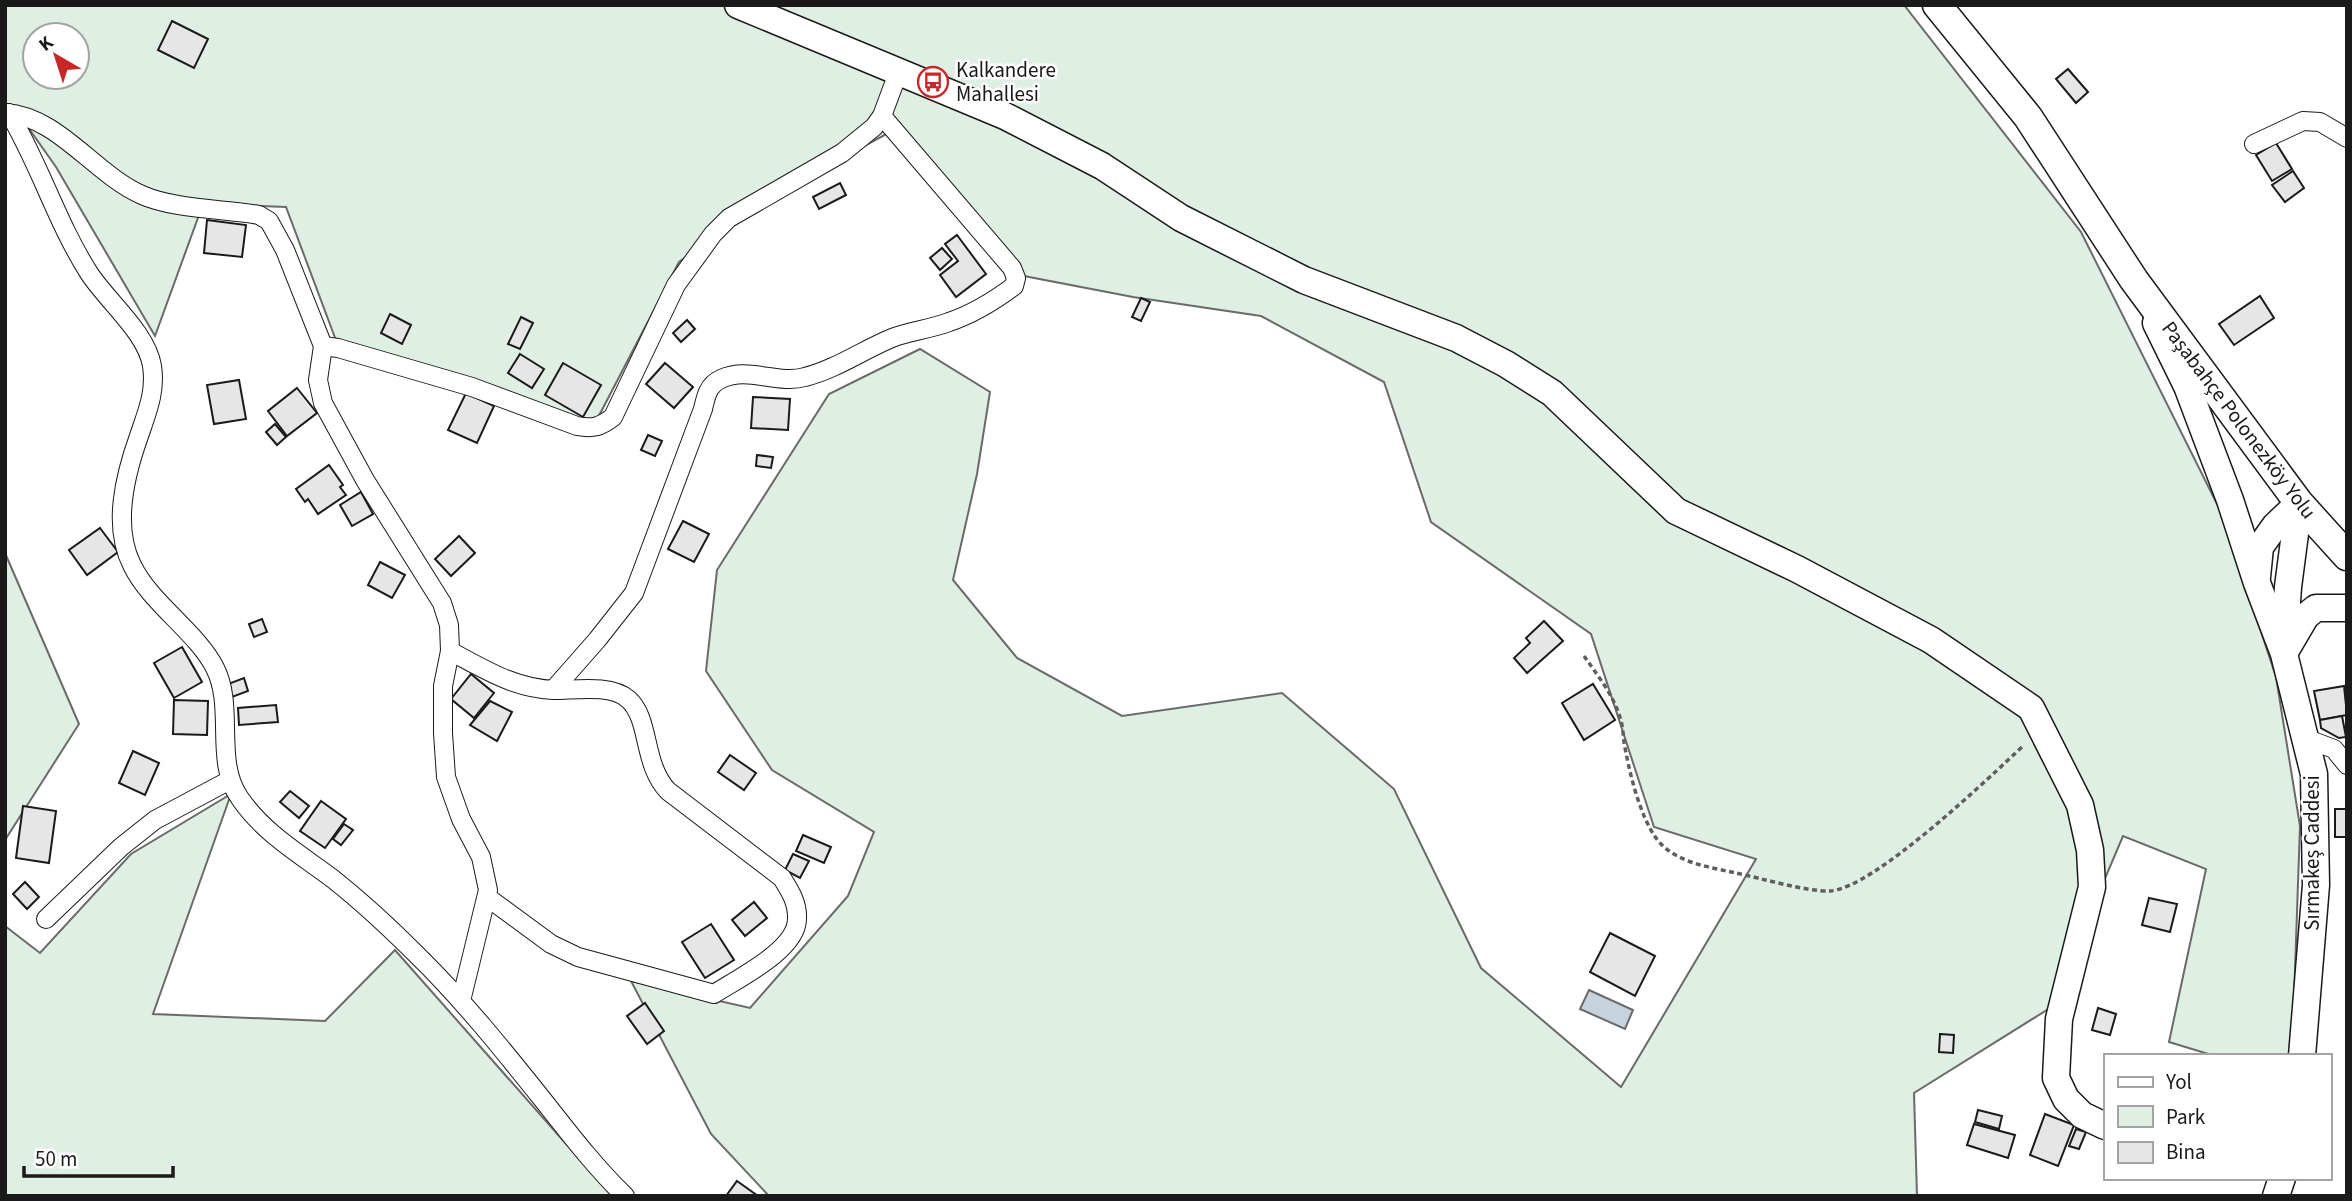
<svg xmlns="http://www.w3.org/2000/svg" width="2352" height="1201" font-family="'Source Sans 3',sans-serif">
<style>
.green{fill:#e0efe3;stroke:#6a6a6a;stroke-width:2;fill-rule:evenodd}
.water{fill:#c6d2dc;stroke:#6a6a6a;stroke-width:2}
.building{fill:#e6e6e6;stroke:#1a1a1a;stroke-width:2}
.lines{fill:none;stroke-linecap:round;stroke-linejoin:round}
.street-casing{stroke:#1a1a1a;stroke-width:20}
.secondary-casing{stroke:#1a1a1a;stroke-width:29}
.primary-casing{stroke:#1a1a1a;stroke-width:31}
.path{stroke:#5f5f5f;stroke-width:3.5;stroke-dasharray:5 3.5;stroke-linecap:butt}
.street{stroke:#fff;stroke-width:18}
.secondary{stroke:#fff;stroke-width:26}
.primary{stroke:#fff;stroke-width:28}
.labels{text-anchor:middle;dominant-baseline:central;stroke-width:5;stroke-linejoin:round;paint-order:stroke}
.poi-label{font-size:21px;fill:#1a1a1a;stroke:#fff;text-anchor:start}
.street-label{font-size:21px;fill:#1a1a1a;stroke:#fff}
</style>
<rect width="100%" height="100%" fill="#fff"/>
<g class="green">
<path d="M5 5H1904L2081 232 2223 516 2276 677 2300 826 2292 1056H2215L2169 1042 2206 869 2123 836 2050 1008 1914 1093 1917 1196H769L711 1134 631 981 750 1008 848 896 874 832 772 770 706 671 717 570 829 394 920 349 990 392 977 474 953 580 1017 658 1122 716 1282 693 1394 789 1481 968 1621 1087 1756 859 1654 827 1591 634 1431 522 1384 382 1261 316 1133 297 1024 276 892 131 773 195 679 262 591 431 340 351 286 207 203 204 155 336 56 167 13 106 5 105ZM35 35H77V77H35Z"/>
<path d="M5 553 79 724 5 840Z"/>
<path d="M231 794 153 1014 325 1021 395 950 612 1196H5V926L40 953 131 854Z"/>
</g>
<path class="water" d="M1589 990 1633 1010 1625 1029 1580 1009Z"/>
<g class="building">
<path d="M172 21 208 39 194 68 158 50Z"/>
<path d="M2068 69 2088 92 2076 103 2056 79Z"/>
<path d="M2276 143 2292 169 2272 181 2256 155Z"/>
<path d="M2293 171 2304 188 2285 202 2272 185Z"/>
<path d="M840 183 846 195 819 209 813 197Z"/>
<path d="M207 220 246 225 242 257 204 253Z"/>
<path d="M957 235 986 274 956 297 940 275 958 261 945 244Z"/>
<path d="M942 248 952 259 940 270 930 258Z"/>
<path d="M2260 296 2274 318 2234 345 2219 324Z"/>
<path d="M1141 298 1150 302 1141 321 1132 317Z"/>
<path d="M390 314 411 325 402 344 381 333Z"/>
<path d="M521 317 533 323 520 349 508 344Z"/>
<path d="M687 320 695 329 681 342 673 333Z"/>
<path d="M520 354 544 369 532 388 508 373Z"/>
<path d="M563 363 601 385 583 417 545 395Z"/>
<path d="M665 363 693 387 674 408 646 384Z"/>
<path d="M239 380 246 419 214 424 207 385Z"/>
<path d="M297 388 317 413 287 436 268 411Z"/>
<path d="M466 393 494 406 477 443 448 430Z"/>
<path d="M753 397 790 399 788 430 751 428Z"/>
<path d="M275 424 286 437 277 445 266 432Z"/>
<path d="M648 435 662 441 655 456 641 450Z"/>
<path d="M757 455 773 457 771 468 756 466Z"/>
<path d="M329 465 343 485 340 487 346 495 318 514 308 499 305 502 296 489Z"/>
<path d="M361 492 373 514 352 526 340 505Z"/>
<path d="M683 521 709 534 694 562 668 549Z"/>
<path d="M100 528 118 552 87 575 69 550Z"/>
<path d="M459 536 475 553 451 576 435 559Z"/>
<path d="M380 562 405 575 392 598 368 585Z"/>
<path d="M262 619 267 632 254 637 249 624Z"/>
<path d="M1544 621 1563 641 1527 673 1514 658 1530 643 1526 638Z"/>
<path d="M182 647 202 682 174 698 154 663Z"/>
<path d="M471 674 494 693 474 718 451 699Z"/>
<path d="M244 678 248 691 232 697 228 684Z"/>
<path d="M1593 684 1615 720 1584 740 1562 703Z"/>
<path d="M2344 686 2347 715 2320 720 2314 691Z"/>
<path d="M174 700 208 701 207 735 173 734Z"/>
<path d="M490 701 512 712 497 741 470 725Z"/>
<path d="M276 705 278 722 239 725 238 708Z"/>
<path d="M2342 716 2346 737 2339 738 2321 728 2320 720Z"/>
<path d="M133 751 159 763 145 795 119 783Z"/>
<path d="M730 755 756 773 744 790 718 772Z"/>
<path d="M290 791 309 806 299 818 280 802Z"/>
<path d="M321 801 346 819 325 848 300 831Z"/>
<path d="M23 806 56 811 49 863 16 858Z"/>
<rect x="2335" y="809" width="12" height="28"/>
<path d="M344 824 353 830 341 845 333 839Z"/>
<path d="M803 835 831 847 824 863 796 851Z"/>
<path d="M793 854 809 861 800 878 785 870Z"/>
<path d="M25 882 39 897 27 909 13 894Z"/>
<path d="M2149 898 2177 904 2170 932 2142 925Z"/>
<path d="M754 902 767 918 745 936 732 920Z"/>
<path d="M711 924 734 960 705 978 682 942Z"/>
<path d="M1610 933 1655 956 1635 996 1590 972Z"/>
<path d="M645 1003 664 1031 647 1044 627 1016Z"/>
<path d="M2098 1008 2116 1014 2110 1035 2092 1030Z"/>
<path d="M1940 1034 1954 1035 1953 1053 1939 1052Z"/>
<path d="M1978 1110 2002 1116 1999 1129 1975 1122Z"/>
<path d="M2045 1114 2074 1125 2058 1166 2030 1155Z"/>
<path d="M1974 1124 2015 1135 2008 1158 1967 1145Z"/>
<path d="M2076 1129 2086 1132 2079 1149 2069 1146Z"/>
<path d="M737 1181 758 1196H726Z"/>
</g>
<g class="lines">
<g class="street-casing">
<g id="street">
<path d="M5 113C58 116 94 174 142 195 173 209 224 209 259 215L269 221 285 250 323 346 318 380 323 403 365 480 442 603 449 625 450 651 443 686V733L446 777 461 819 481 857 488 890 461 1001"/>
<path d="M9 113C40 165 57 223 89 273 107 301 147 333 152 366 156 392 147 412 139 436 125 475 112 526 132 565 150 603 197 632 215 668 235 707 214 760 239 797 263 833 300 854 333 879 362 902 391 929 417 955 463 1000 503 1050 543 1100 569 1133 595 1167 625 1196"/>
<path d="M2254 144 2303 121 2320 122 2347 138"/>
<path d="M323 346 338 348 472 387 577 426C593 429 600 427 613 417L676 285 713 234 729 218 842 153 874 127 882 116 898 73"/>
<path d="M450 651C484 669 515 689 555 690 575 690 611 684 628 699 651 719 642 764 668 791L782 878C790 891 798 903 797 919 797 950 737 979 714 994L578 957 551 944 487 897"/>
<path d="M553 690 597 640 634 593 703 409C706 396 708 385 721 379 748 366 777 385 805 377 836 369 863 350 892 338 910 331 931 329 949 322 973 314 994 301 1014 286L1016 278 1012 268 882 116"/>
<path d="M2305 738 2334 749 2347 765"/>
<path d="M46 919 121 847 155 820 230 780"/>
</g>
</g>
<g class="secondary-casing">
<g id="secondary">
<path d="M738 5 1005 116 1102 166 1181 218 1304 280 1456 338 1506 364 1552 393 1676 511 1797 569 1931 640 2031 708 2080 805 2090 850 2092 887 2059 1019 2056 1078 2066 1099 2082 1115 2105 1126"/>
<path d="M2156 323 2187 386 2230 500 2257 583 2284 654 2314 774 2316 885 2302 1056"/>
<path d="M2257 577 2260 547 2275 526 2299 503"/>
<path d="M2284 645 2288 587 2299 503"/>
<path d="M2286 650 2306 616 2316 608H2347"/>
<path d="M2276 1196 2282 1178"/>
</g>
</g>
<g class="primary-casing">
<path id="primary" d="M1937 5 2028 117 2134 280 2299 503 2347 556"/>
</g>
<path class="path" d="M1584 656C1598 676 1615 697 1621 721 1623 727 1623 735 1624 742 1629 771 1639 814 1656 838 1673 862 1708 867 1736 873 1760 878 1808 892 1830 891 1873 889 1990 777 2024 745"/>
<use href="#street" class="street"/>
<use href="#secondary" class="secondary"/>
<use href="#primary" class="primary"/>
</g>
<defs>
<g id="bus-ring" transform="scale(1.575)"><circle r="9.5" fill="#fff" stroke="#c62828" stroke-width="1.5"/><path d="M-5-6H5V4H4V6H2V4H-2V6H-4V4H-5ZM-3.5-4V0h7V-4ZM-3.5 1.2v1.5H-2V1.2ZM2 1.2v1.5H3.5V1.2Z" fill="#c62828"/></g>
</defs>
<g fill-rule="evenodd">
<use href="#bus-ring" x="933" y="82"/>
</g>
<g class="labels">
<g class="poi-label">
<text x="956" y="70">Kalkandere<tspan x="956" dy="24">Mahallesi</tspan></text>
</g>
<g class="street-label">
<text transform="translate(2239 420) rotate(53)">Paşabahçe Polonezköy Yolu</text>
<text transform="translate(2312 853) rotate(-90)">Sırmakeş Caddesi</text>
</g>
</g>
<rect width="2352" height="1201" fill="none" stroke="#1a1a1a" stroke-width="14"/>
<rect x="2104" y="1054" width="228" height="126" fill="#ffffff" stroke="#a3a3a3" stroke-width="2"/>
<rect x="2118" y="1077" width="35" height="10" fill="#ffffff" stroke="#a3a3a3" stroke-width="2"/>
<text x="2166" y="1089" font-size="21" fill="#1a1a1a">Yol</text>
<rect x="2118" y="1106" width="35" height="21" fill="#e0efe3" stroke="#a3a3a3" stroke-width="2"/>
<text x="2166" y="1124" font-size="21" fill="#1a1a1a">Park</text>
<rect x="2118" y="1142" width="35" height="21" fill="#e6e6e6" stroke="#a3a3a3" stroke-width="2"/>
<text x="2166" y="1159" font-size="21" fill="#1a1a1a">Bina</text>
<g transform="translate(56 56) rotate(321)"><circle r="33" fill="#ffffff" stroke="#a3a3a3" stroke-width="2"/>
<path d="M0-5L12 26L0 18L-12 26Z" fill="#c62828"/>
<text y="-10" font-size="19" font-weight="bold" text-anchor="middle" fill="#1a1a1a">K</text>
</g>
<path d="M24 1166v10h149v-10" fill="none" stroke="#1a1a1a" stroke-width="3.5"/>
<text x="35" y="1166" font-size="21" fill="#1a1a1a" stroke="#ffffff" stroke-width="5" paint-order="stroke">50 m</text>
</svg>
